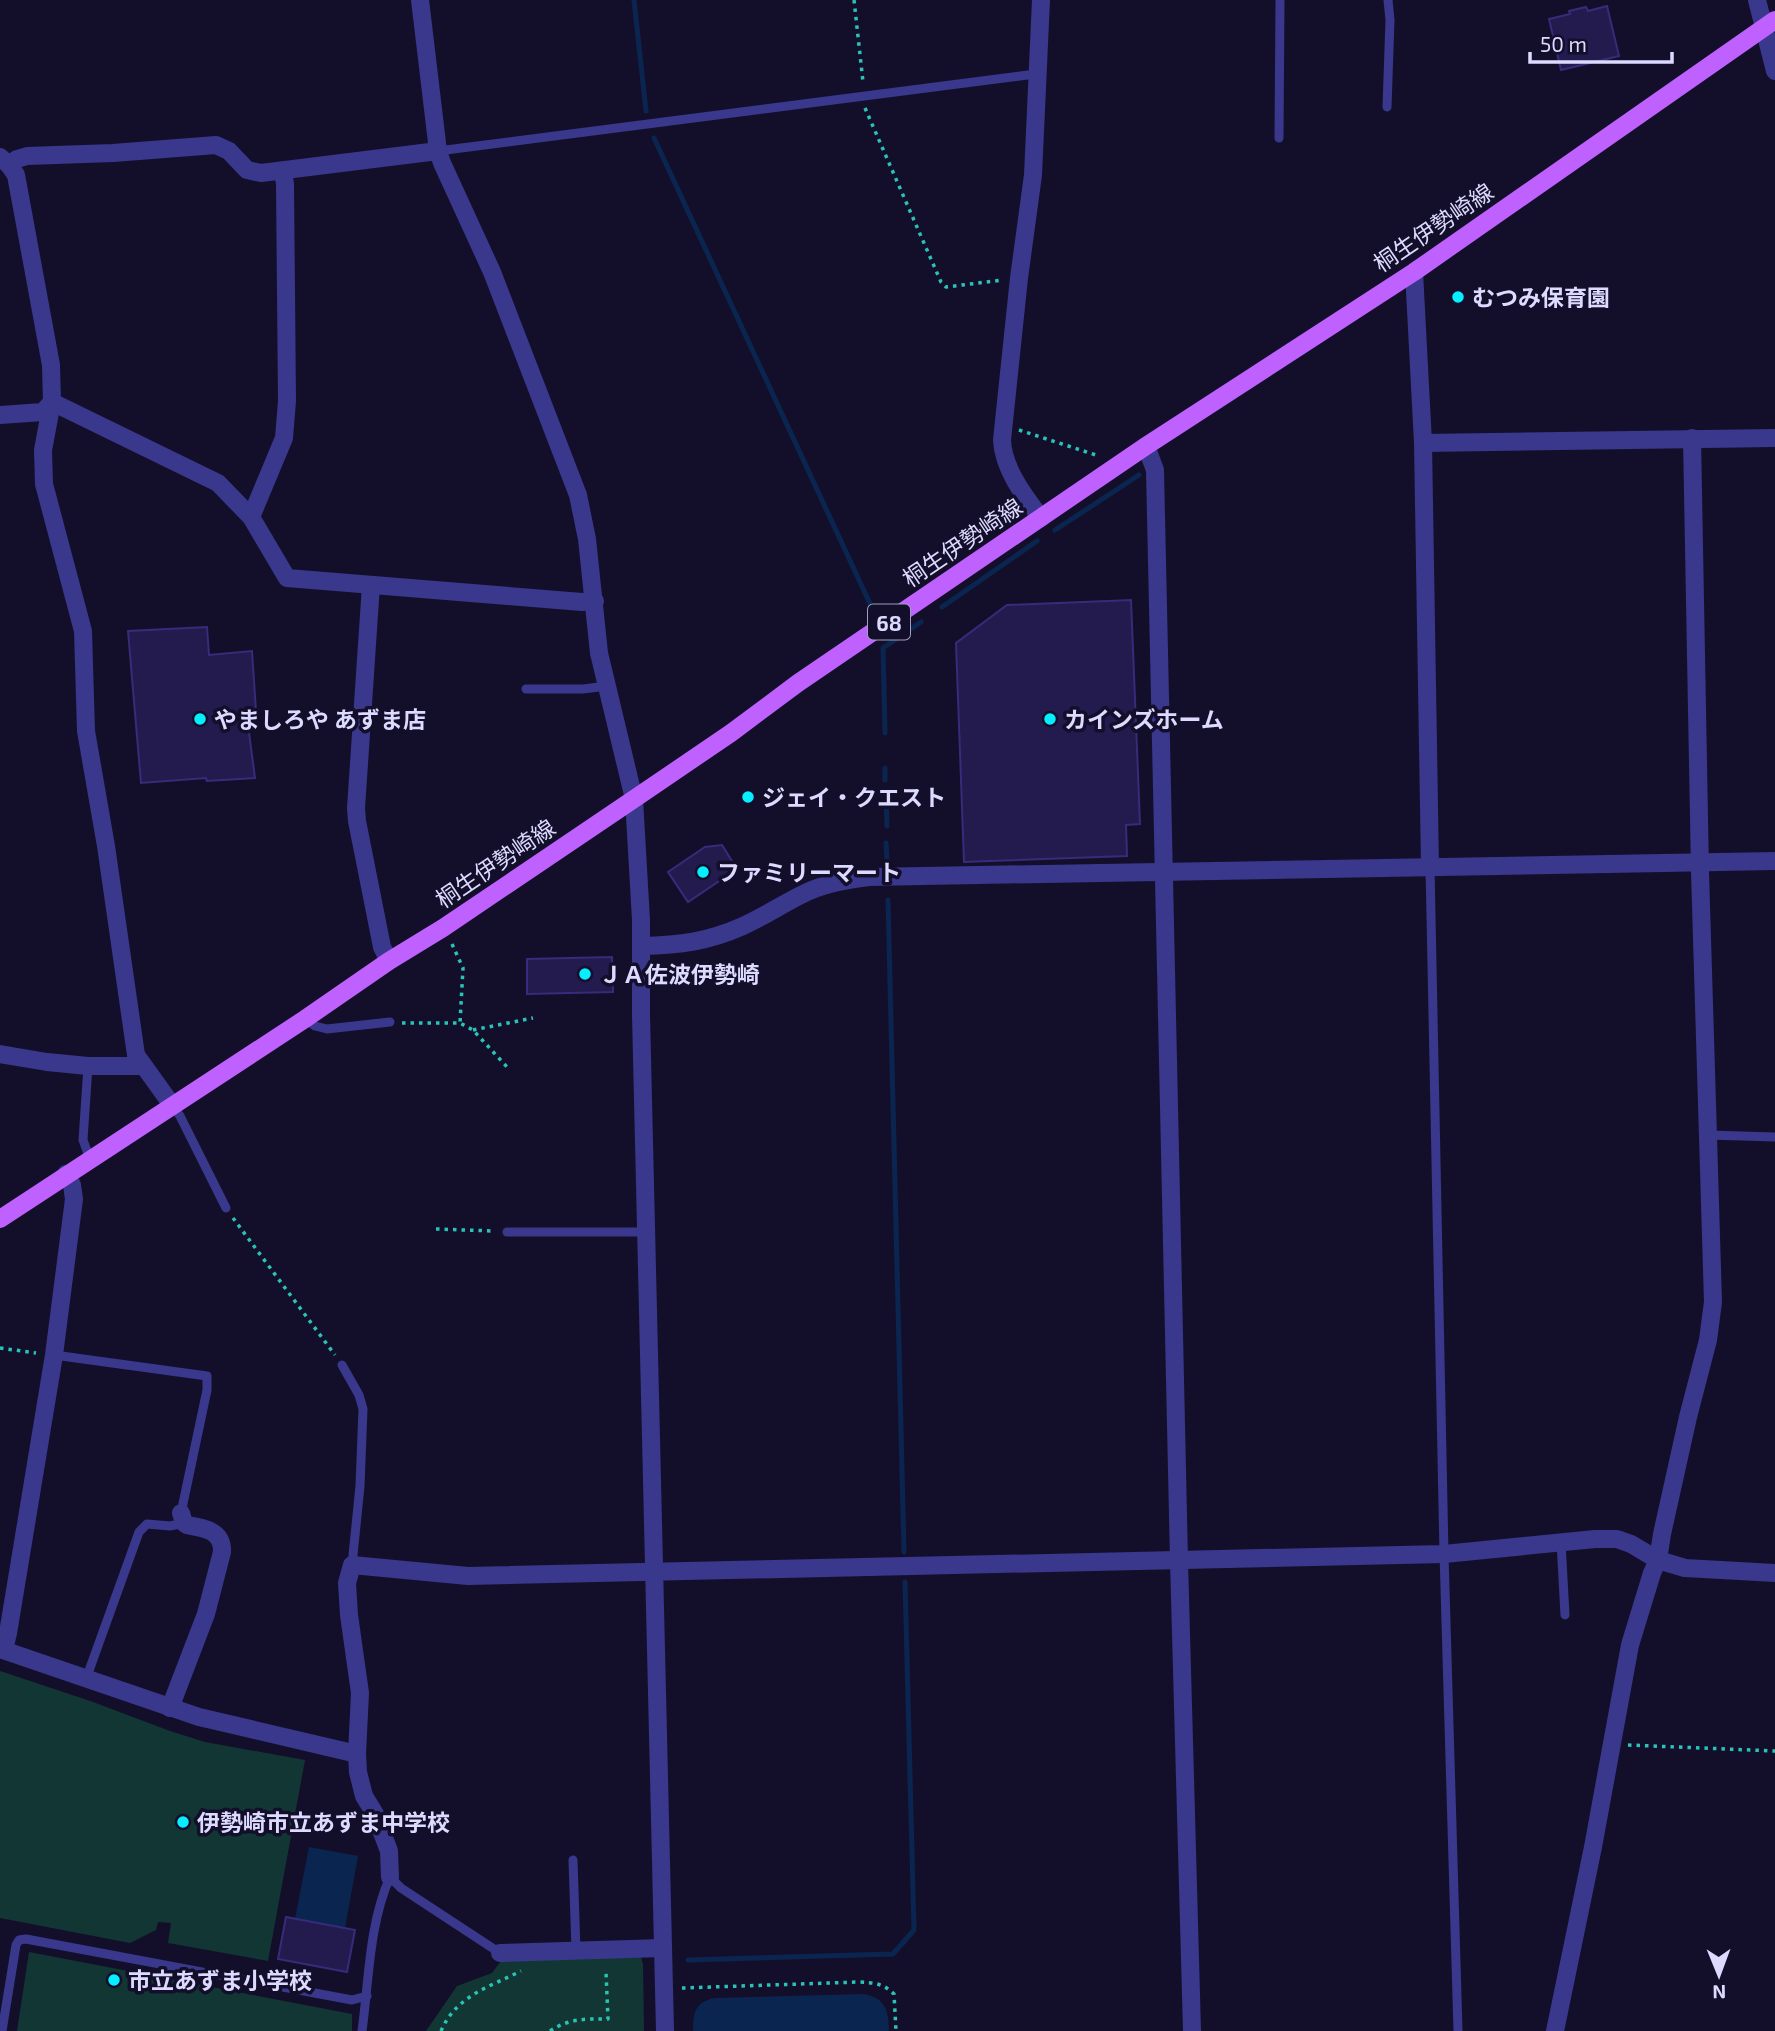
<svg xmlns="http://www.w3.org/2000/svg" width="1775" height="2031" font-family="'Exo 2','Noto Sans JP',sans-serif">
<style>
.green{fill:#123633}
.water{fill:#0a2650}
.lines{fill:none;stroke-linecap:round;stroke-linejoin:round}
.stream{stroke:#0a2650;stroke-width:5}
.building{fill:#231a4d;stroke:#382b7b;stroke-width:2}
.path{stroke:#2ac3b5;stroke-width:3.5;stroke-dasharray:3.5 5;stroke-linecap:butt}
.service{stroke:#39388d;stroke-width:9}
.minor{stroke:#39388d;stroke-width:18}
.tertiary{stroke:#39388d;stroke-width:18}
.primary{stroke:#bf61ff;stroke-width:18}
.poi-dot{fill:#06eeff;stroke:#130f2b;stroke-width:2.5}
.labels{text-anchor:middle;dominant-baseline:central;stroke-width:7;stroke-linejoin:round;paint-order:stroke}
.shield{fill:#130f2b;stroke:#a09dbf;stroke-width:2}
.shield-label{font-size:21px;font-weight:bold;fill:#dddaff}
.street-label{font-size:23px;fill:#dddaff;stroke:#130f2b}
.poi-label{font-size:23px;font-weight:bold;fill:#dddaff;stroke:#130f2b;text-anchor:start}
</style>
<rect width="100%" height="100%" fill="#130f2b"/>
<g class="green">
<path d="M0 1671 93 1702 170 1731 205 1742 305 1760 268 1961 168 1943 171 1923 158 1922 156 1930 130 1943 0 1918Z"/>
<path d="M29 1952 352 2014V2031H17Z"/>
<path d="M640 1954 643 1964 644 2031H426L457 1986 492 1973 501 1961Z"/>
</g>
<g class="water">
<path d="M309 1847 358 1856 345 1928 295 1919Z"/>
<path d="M863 1994C886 1998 888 2010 889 2031H693C693 2012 695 2002 715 1998Z"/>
</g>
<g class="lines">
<g class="stream">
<path d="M634 0 646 111"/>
<path d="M654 138 872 608"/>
<path d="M1055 530 1139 475"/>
<path d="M942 607 1037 541"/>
<path d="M885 733 883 648 921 622"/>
<path d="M885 768V780"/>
<path d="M886 797 887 826"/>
<path d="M886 843 887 860"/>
<path d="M888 900 904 1552"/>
<path d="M688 1960 893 1954 914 1930 905 1582"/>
</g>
</g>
<g class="building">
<path d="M1607 6 1619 56 1561 70 1549 19 1570 14 1569 11 1586 7 1588 11Z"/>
<path d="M1131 600 1140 824 1126 825 1127 856 964 862 956 643 1007 605Z"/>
<path d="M207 627 209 655 252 651 257 726 248 725 255 778 207 781 206 778 141 783 128 631Z"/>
<path d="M722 845 737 869 688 902 668 872 705 847Z"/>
<path d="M612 957 613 992 527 994V959Z"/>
<path d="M286 1917 355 1930 347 1972 278 1959Z"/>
</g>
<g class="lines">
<g class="path">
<path d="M854 0 863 82"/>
<path d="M865 108 941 282 946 287 1003 280"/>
<path d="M1019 430 1099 456"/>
<path d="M452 944 463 968 460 1023"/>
<path d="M402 1023H460L473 1030 508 1068"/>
<path d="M473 1030 533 1018"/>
<path d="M233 1218 335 1355"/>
<path d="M436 1229 494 1231"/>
<path d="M0 1348 36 1353"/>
<path d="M1628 1745 1775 1751"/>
<path d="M682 1988 859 1982C874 1983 883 1983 894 1994L896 2031"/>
<path d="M441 2031C456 1996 489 1987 521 1971"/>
<path d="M550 2031C570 2018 585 2019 608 2019L606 1972"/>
</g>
<g class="service">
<path d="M1387 107 1390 20 1388 0"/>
<path d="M1279 138 1280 0"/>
<path d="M438 151 1036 74"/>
<path d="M526 689H583L607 686"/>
<path d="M1430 867 1444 1554 1458 2031"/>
<path d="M305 1019 315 1026 327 1029 390 1022"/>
<path d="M88 1066 83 1140 90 1159"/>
<path d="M172 1105 180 1116 226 1208"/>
<path d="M1708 1135 1775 1137"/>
<path d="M507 1232H647"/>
<path d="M54 1355 207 1376V1390L181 1513"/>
<path d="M342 1365 359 1395 363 1409 360 1486 352 1565"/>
<path d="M1561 1542 1565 1615"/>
<path d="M86 1679 139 1532 147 1524 170 1526 184 1523"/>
<path d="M573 1860 576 1950"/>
<path d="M2 2031 16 1945 19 1940 26 1939 352 2000 367 1996"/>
<path d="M362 2031C369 1980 369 1924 390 1877L401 1888 500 1953"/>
</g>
<g class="minor">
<path d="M420 0 438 151 442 163 492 272 578 495 587 539 599 653"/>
<path d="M0 157 9 165 16 175 51 365 52 402 43 450 44 484 83 631 86 731 106 846 136 1055 172 1105"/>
<path d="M9 165 17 159 27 156 113 153 216 145 229 151 247 170 261 173 438 151"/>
<path d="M1414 272 1423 443 1430 867"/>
<path d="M0 415 43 412 52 402 218 483 251 517 287 578 582 602 595 601"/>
<path d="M1423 443 1775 438"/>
<path d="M1146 446 1155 470 1179 1561 1192 2031"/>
<path d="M251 517 284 438 287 401 285 184 283 171"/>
<path d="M1041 518C1024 496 1003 468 1002 440L1019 278 1033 175 1041 0"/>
<path d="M371 585 356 808 357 821 382 947 389 961"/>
<path d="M0 1054 47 1062 88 1066H144"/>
<path d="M0 1649 199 1717 357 1754"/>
<path d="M4 1650 8 1633 54 1355 74 1199 72 1185 66 1174"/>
<path d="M170 1708 206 1614 222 1552C223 1531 205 1528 187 1525L184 1523 181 1513"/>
<path d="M390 1877 389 1851 375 1814 364 1796 358 1772 357 1754 360 1693 349 1615 347 1583 352 1565 468 1576 1444 1554 1595 1539H1617L1631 1544 1658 1560 1685 1568 1775 1573"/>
<path d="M500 1953 663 1948"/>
<path d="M1555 2031 1593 1847 1630 1645 1652 1573 1658 1560 1662 1534 1688 1417 1708 1340 1713 1302 1700 872 1692 438"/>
</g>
<g class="tertiary">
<path d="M1757 0 1775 71"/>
<path d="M599 653 634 799 641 920V1015L665 2031"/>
<path d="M641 946C680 945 707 942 743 926 763 917 781 905 801 895 822 884 845 880 869 877L1775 861"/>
</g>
<path class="primary" d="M0 1219 305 1019 389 961 443 928 634 799 731 733 798 683 1146 446 1414 272 1775 20"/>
</g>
<g class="poi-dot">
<circle cx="1458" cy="297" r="7"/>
<circle cx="200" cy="719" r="7"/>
<circle cx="1050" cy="719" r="7"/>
<circle cx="748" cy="797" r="7"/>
<circle cx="703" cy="872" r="7"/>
<circle cx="585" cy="974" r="7"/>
<circle cx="183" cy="1822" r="7"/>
<circle cx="114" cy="1980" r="7"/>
</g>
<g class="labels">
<rect class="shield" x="868" y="604.5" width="42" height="35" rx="5"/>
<g class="shield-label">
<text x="889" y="622">68</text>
</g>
<g class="street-label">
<text transform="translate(1433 227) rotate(-34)">桐生伊勢崎線</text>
<text transform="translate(962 542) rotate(-34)">桐生伊勢崎線</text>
<text transform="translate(495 863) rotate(-34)">桐生伊勢崎線</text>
</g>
<g class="poi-label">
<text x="1472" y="297">むつみ保育園</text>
<text x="214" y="719">やましろや あずま店</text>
<text x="1064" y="719">カインズホーム</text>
<text x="762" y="797">ジェイ・クエスト</text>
<text x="717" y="872">ファミリーマート</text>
<text x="599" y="974">ＪＡ佐波伊勢崎</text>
<text x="197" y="1822">伊勢崎市立あずま中学校</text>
<text x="128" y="1980">市立あずま小学校</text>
</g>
</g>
<g transform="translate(1719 1975) rotate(179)" stroke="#130f2b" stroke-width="5" paint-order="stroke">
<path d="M0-5L12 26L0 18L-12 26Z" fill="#dddaff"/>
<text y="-10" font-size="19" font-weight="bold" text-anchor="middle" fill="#dddaff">N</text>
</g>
<path d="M1530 52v10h142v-10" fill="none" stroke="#dddaff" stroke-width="3.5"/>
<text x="1540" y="52" font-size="21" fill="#dddaff" stroke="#130f2b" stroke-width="5" paint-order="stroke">50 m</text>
</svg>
